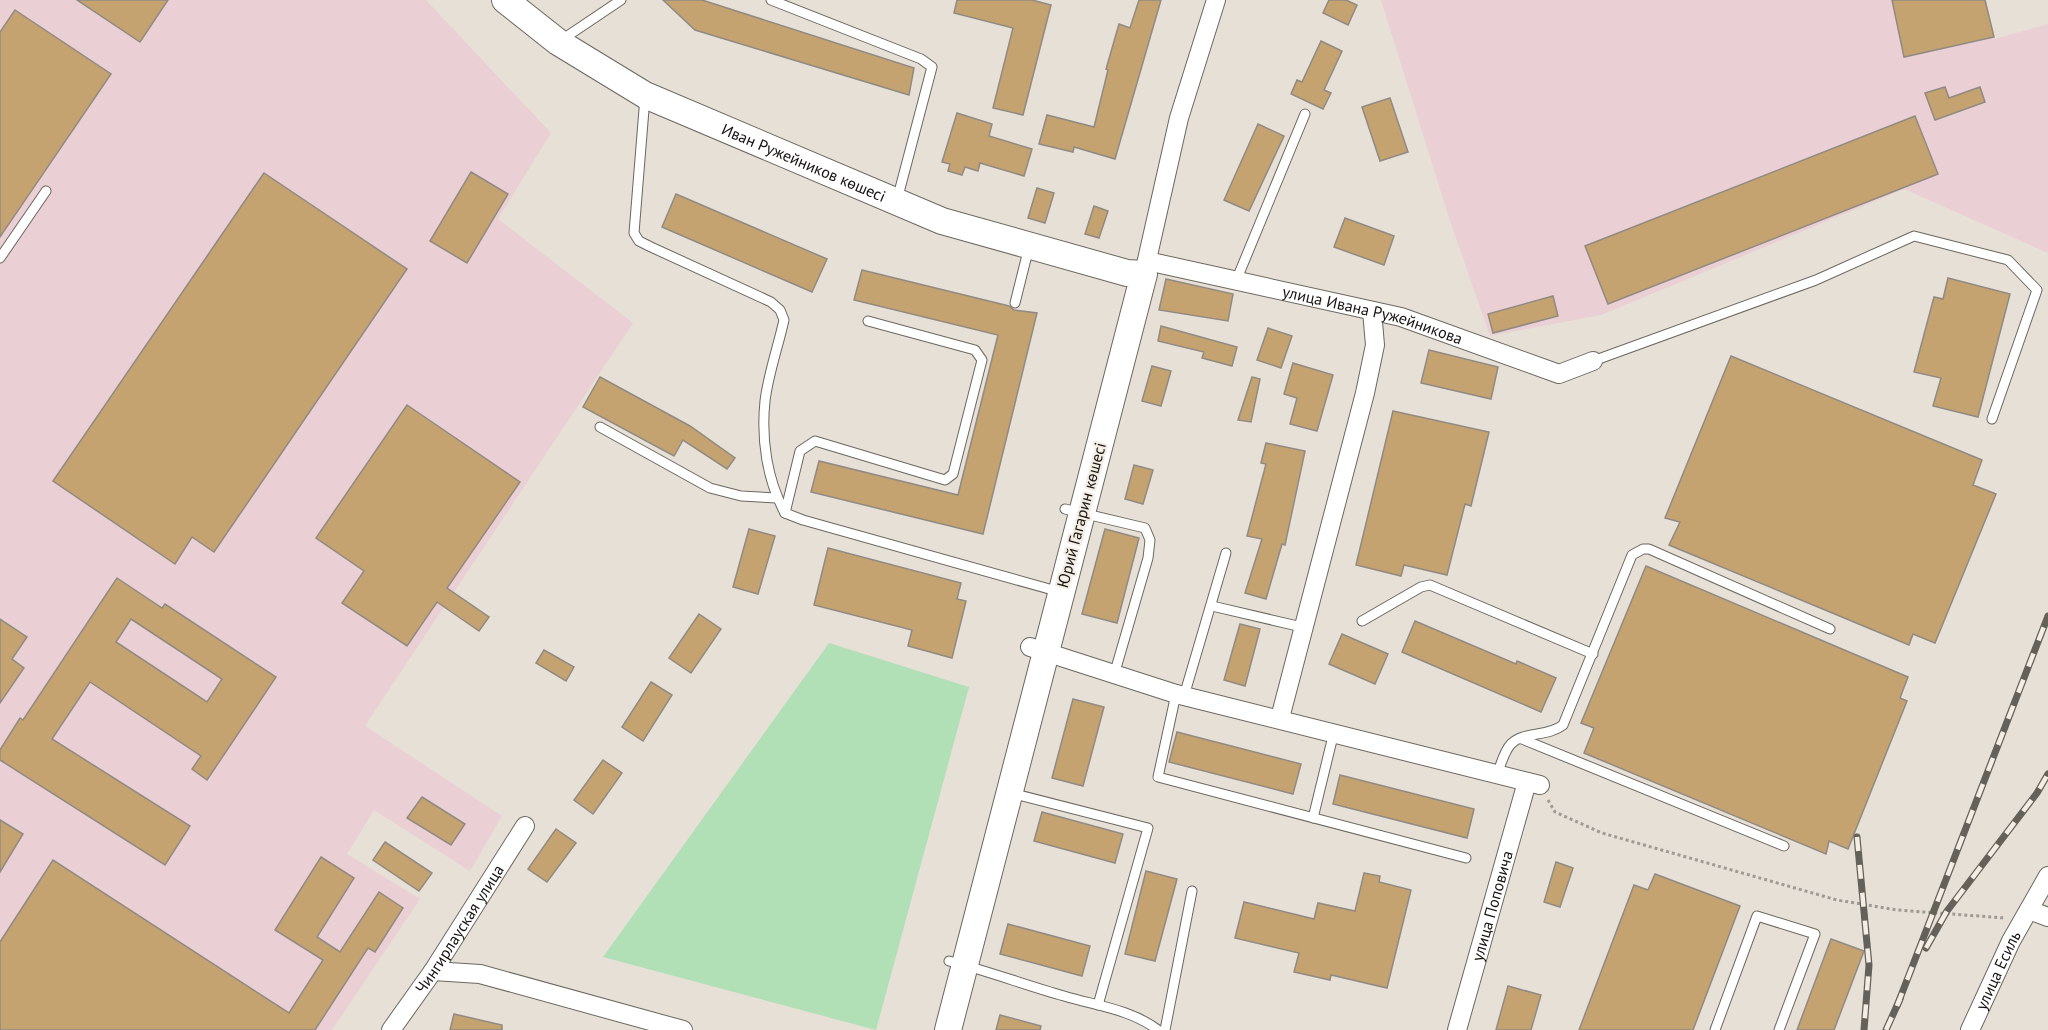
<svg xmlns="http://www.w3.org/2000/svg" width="2048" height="1030" font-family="'PT Sans',sans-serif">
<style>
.industrial{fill:#eacfd4}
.green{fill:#b1dfb6}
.building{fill:#c5a371;stroke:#908a82;stroke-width:1.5;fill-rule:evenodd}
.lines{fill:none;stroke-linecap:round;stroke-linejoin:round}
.service-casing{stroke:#6d675f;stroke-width:11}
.minor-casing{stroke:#6d675f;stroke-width:20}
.secondary-casing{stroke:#6d675f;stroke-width:28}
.path{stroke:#9f9a93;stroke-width:3;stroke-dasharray:3 3;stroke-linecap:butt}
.service{stroke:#fff;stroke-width:9}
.minor{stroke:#fff;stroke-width:18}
.secondary{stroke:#fff;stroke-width:26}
.rail-casing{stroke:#64615b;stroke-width:7}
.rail{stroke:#f4ede4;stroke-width:4.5;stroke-dasharray:14;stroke-linecap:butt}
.labels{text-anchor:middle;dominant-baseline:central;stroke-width:4.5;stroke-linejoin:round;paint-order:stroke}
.street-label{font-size:16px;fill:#161411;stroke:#f4ede4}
</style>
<rect width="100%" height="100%" fill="#e6e0d7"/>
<g class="industrial">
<path d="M0 0H426L551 133 498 219 633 323 365 726 502 816 470 871 374 810 347 854 420 899 332 1030H0Z"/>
<path d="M1381 0H1986L1995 39 2048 24V253L1904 189 1601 315 1490 336 1449 218Z"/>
</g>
<path class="green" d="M829 643 969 687 876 1030 603 957Z"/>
<g class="building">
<path d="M77 0H168L140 42Z"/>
<path d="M663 0H702L914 68 909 95 695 30Z"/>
<path d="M957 0H1032L1051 5 1023 115 993 108 1013 28 954 13Z"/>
<path d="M1139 0H1161L1115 159 1074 147 1073 152 1039 144 1047 115 1094 127 1108 70 1106 69 1119 24 1130 28Z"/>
<path d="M1329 0H1346L1357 5 1348 25 1323 13Z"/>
<path d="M1892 0H1985L1994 37 1904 57Z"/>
<path d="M15 10 111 74 0 237V32Z"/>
<path d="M1321 41 1342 51 1324 90 1331 93 1323 109 1291 94 1297 80 1302 82Z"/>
<path d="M1945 87 1949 98 1980 87 1985 102 1935 120 1925 93Z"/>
<path d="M1390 98 1408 152 1380 161 1362 107Z"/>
<path d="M957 113 992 124 989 136 1032 149 1024 176 980 163 978 171 965 167 962 175 948 171 950 164 942 162Z"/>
<path d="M1915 116 1938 174 1608 304 1585 246Z"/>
<path d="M1258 124 1284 136 1249 211 1224 200Z"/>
<path d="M471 172 508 194 467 263 430 241Z"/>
<path d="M264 173 407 269 214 552 192 537 175 564 53 481Z"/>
<path d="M1037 188 1054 193 1045 223 1028 218Z"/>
<path d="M676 194 827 259 812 292 662 227Z"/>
<path d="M1094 206 1108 211 1099 238 1085 234Z"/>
<path d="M1345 218 1394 236 1384 265 1334 247Z"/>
<path d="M862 270 1009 306 1014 310 1037 313 983 534 811 492 819 461 958 495 998 335 854 300Z"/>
<path d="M1948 278 2010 294 1978 417 1933 406 1941 378 1914 372 1934 297 1943 299Z"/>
<path d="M1166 279 1233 294 1228 321 1159 310Z"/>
<path d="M1553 296 1558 316 1493 333 1488 314Z"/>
<path d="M1161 326 1237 347 1232 366 1202 358 1204 352 1158 341Z"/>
<path d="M1268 328 1292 336 1281 368 1257 360Z"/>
<path d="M1429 350 1498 367 1491 399 1421 383Z"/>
<path d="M1731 356 1982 460 1973 485 1996 494 1935 643 1913 634 1909 645 1669 545 1680 522 1665 518Z"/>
<path d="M1293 363 1333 375 1317 431 1290 424 1297 398 1284 394Z"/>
<path d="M1152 366 1171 371 1161 406 1142 401Z"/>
<path d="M600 377 690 426 735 458 727 469 683 440 674 456 583 407Z"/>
<path d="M1252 377 1260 379 1251 422 1238 420Z"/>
<path d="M407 405 520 482 447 588 489 617 479 631 437 602 407 646 342 603 364 571 316 538Z"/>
<path d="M1393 411 1489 432 1471 506 1465 504 1447 575 1404 565 1401 576 1356 565Z"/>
<path d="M1266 443 1305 451 1285 545 1282 544 1266 599 1245 593 1262 539 1247 536 1266 464 1261 463Z"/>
<path d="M1134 465 1153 470 1143 504 1125 499Z"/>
<path d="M749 529 775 536 758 594 733 587Z"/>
<path d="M1105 529 1139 538 1117 623 1082 614Z"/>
<path d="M828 548 961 583 957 599 966 601 952 658 908 646 912 630 814 605Z"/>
<path d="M1646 566 1908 677 1900 698 1907 701 1848 849 1829 841 1826 854 1584 753 1594 728 1581 723Z"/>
<path d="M117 578 162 608 165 604 276 677 207 780 192 769 201 756 90 682 52 739 190 826 165 865 0 760V750L20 718 23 720ZM131 619 222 679 207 702 116 642Z"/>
<path d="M699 614 721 629 691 673 669 658Z"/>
<path d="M0 619 27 637 12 659 24 668 0 703Z"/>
<path d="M1415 621 1516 664 1517 661 1556 678 1541 712 1402 652Z"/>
<path d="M1240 624 1260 629 1245 686 1224 680Z"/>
<path d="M1342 634 1388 654 1375 684 1329 664Z"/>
<path d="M544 650 574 667 566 681 536 663Z"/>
<path d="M651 682 672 695 643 741 622 727Z"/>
<path d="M1073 699 1104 707 1083 786 1052 778Z"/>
<path d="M1177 732 1301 764 1293 794 1169 762Z"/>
<path d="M603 760 622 773 593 814 574 800Z"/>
<path d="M1340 775 1474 809 1467 838 1333 804Z"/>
<path d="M422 797 465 824 451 845 407 818Z"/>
<path d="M1042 812 1123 834 1115 863 1034 841Z"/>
<path d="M0 820 23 834 0 872Z"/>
<path d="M556 829 576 843 547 882 528 869Z"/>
<path d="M385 842 432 873 419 891 373 860Z"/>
<path d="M321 857 354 878 317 937 340 952 379 892 403 908 375 952 368 948 315 1030H0V942L53 860 289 1013 323 960 275 930Z"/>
<path d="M1556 862 1573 868 1560 907 1544 902Z"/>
<path d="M1146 871 1177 879 1155 961 1125 954Z"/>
<path d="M1364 873 1380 876 1379 882 1411 890 1387 988 1331 975 1330 980 1294 972 1299 953 1235 938 1244 902 1314 919 1318 903 1355 911Z"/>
<path d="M1655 874 1740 906 1693 1030H1579L1634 885 1648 890Z"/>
<path d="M1008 924 1090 946 1082 976 1000 954Z"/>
<path d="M1831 939 1864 951 1834 1030H1797Z"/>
<path d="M1508 986 1541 995 1531 1030H1496Z"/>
<path d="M454 1014 502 1025V1030H450Z"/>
<path d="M1000 1015 1041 1026 1040 1030H996Z"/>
</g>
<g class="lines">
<g class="service-casing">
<g id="service">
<path d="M771 0 921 59 932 67 897 200"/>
<path d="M560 41 621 0"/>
<path d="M645 97 634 233 639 241 651 247 771 302 780 310 784 320C778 347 768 375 765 401 761 439 767 480 785 513"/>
<path d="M0 258 46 191"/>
<path d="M1236 281 1305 114"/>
<path d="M1015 303 1029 247"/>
<path d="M868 321 975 350 982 360 953 474 945 480 815 441 800 451 785 513 803 520 1060 592"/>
<path d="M1593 361 1816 280 1914 236 2008 260 2037 290 1992 419"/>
<path d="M600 427 710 488 741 496 777 498"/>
<path d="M1065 509 1145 528 1150 540 1148 558 1114 675"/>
<path d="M1212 606 1302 627"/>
<path d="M1362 621 1421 587 1430 585 1593 654"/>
<path d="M1176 694 1158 777 1466 858"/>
<path d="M1184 696 1226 553"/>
<path d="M1522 739 1784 846"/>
<path d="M1497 774C1501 765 1504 751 1511 744 1524 731 1548 737 1563 725L1632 555 1643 549H1649L1830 629"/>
<path d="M1011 793 1148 828 1098 1005"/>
<path d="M1313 818 1334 732"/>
<path d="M949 961C988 971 1025 985 1064 996 1097 1006 1130 1009 1158 1030"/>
<path d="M1165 1030 1192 891"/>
<path d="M1715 1030 1757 916 1815 934 1779 1030"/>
</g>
</g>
<g class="minor-casing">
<g id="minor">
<path id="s1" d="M1147 261 1401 317 1559 374 1593 361"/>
<path d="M1144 273 1179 118 1216 0"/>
<path d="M1030 647 1176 694 1540 785"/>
<path d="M1280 718 1365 393 1375 345 1372 311"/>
<path d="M2029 910 2048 917"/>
<path d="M433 971 480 974 683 1030"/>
<path id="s2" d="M391 1030 433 971 525 826"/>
<path id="s3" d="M1457 1030 1527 782"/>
<path id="s4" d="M1970 1030 2011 941 2048 876"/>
</g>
</g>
<g class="secondary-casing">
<g id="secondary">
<path id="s5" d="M505 0 558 42 645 95 942 221 1127 273 1144 274 948 1030"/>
</g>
</g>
<path class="path" d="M1548 800 1555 812 1602 833 1837 900 1897 910 2005 918"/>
<use href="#service" class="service"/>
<use href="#minor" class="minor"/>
<use href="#secondary" class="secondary"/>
<g class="rail-casing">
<g id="rail">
<path d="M1857 837 1869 965 1864 1030"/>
<path d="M1926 948 1947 911 2037 793 2048 774"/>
<path d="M1897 1006 2048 616"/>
<path d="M1886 1030 1900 999"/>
</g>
</g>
<use href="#rail" class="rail"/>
</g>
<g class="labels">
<g class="street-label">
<text stroke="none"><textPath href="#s5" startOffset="342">Иван Ружейников көшесі</textPath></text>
<text stroke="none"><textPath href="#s1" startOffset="232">улица Ивана Ружейникова</textPath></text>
<text transform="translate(1081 515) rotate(-75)">Юрий Гагарин көшесі</text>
<text stroke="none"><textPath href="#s3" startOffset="129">улица Поповича</textPath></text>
<text stroke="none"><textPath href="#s2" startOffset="122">Чингирлауская улица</textPath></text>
<text stroke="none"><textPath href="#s4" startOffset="66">улица Есиль</textPath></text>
</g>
</g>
</svg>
